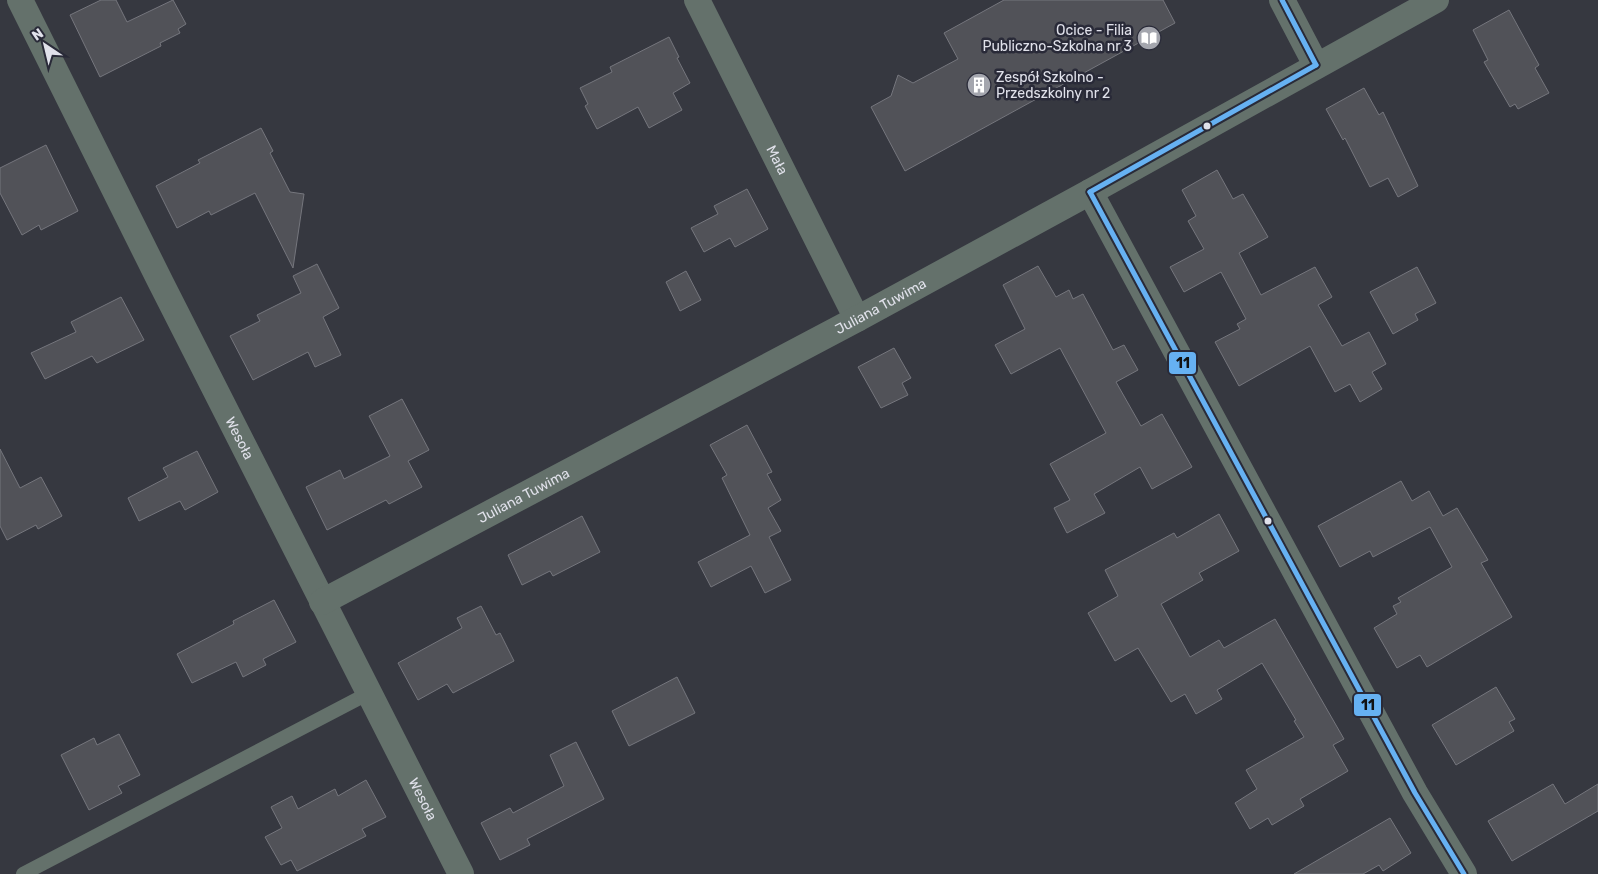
<svg xmlns="http://www.w3.org/2000/svg" width="1598" height="874" font-family="Rubik,sans-serif">
<style>
.building{fill:#515258;stroke:#75767d}
.lines{fill:none;stroke-linecap:round;stroke-linejoin:round}
.lane{stroke:#64716b;stroke-width:14}
.street{stroke:#64716b;stroke-width:26}
.bus-1-casing{stroke:#292a38;stroke-width:9}
.bus-1{stroke:#66b1f2;stroke-width:5}
.bus-dot{fill:#e0e1ea;stroke:#292a38;stroke-width:2}
.labels{text-anchor:middle;dominant-baseline:central;stroke-width:5;stroke-linejoin:round;paint-order:stroke}
.poi-label{font-size:14px;fill:#e0e1ea;stroke:#292a38;text-anchor:end}
.street-label{font-size:14px;fill:#e0e1ea;stroke:#292a38}
.line-badge{stroke:#292a38;stroke-width:2}
.pale-badge-label{font-size:14px;text-anchor:middle;font-weight:bold;fill:#111}
</style>
<rect width="100%" height="100%" fill="#363840"/>
<g class="building">
<path d="M101 0H116L127 22 173 0 186 24 178 29 180 33 160 43 161 46 100 77 70 15Z"/>
<path d="M1004 0H1163L1175 23 905 171 871 107 891 96 898 75 913 83 958 59 944 33Z"/>
<path d="M1509 10 1539 65 1535 68 1549 93 1518 109 1515 104 1510 107 1484 62 1488 60 1473 30Z"/>
<path d="M669 37 679 57 677 58 690 83 673 93 682 110 649 128 638 107 597 129 585 106 588 104 580 88 612 72 610 67Z"/>
<path d="M1364 88 1379 115 1383 112 1418 186 1398 197 1388 178 1370 187 1345 138 1343 140 1326 109Z"/>
<path d="M261 128 273 151 270 153 290 192 304 194 293 268 255 193 211 215 209 211 177 228 156 186 200 163 198 160Z"/>
<path d="M46 145 78 211 41 230 39 225 22 235 0 193V168Z"/>
<path d="M1217 170 1233 199 1243 194 1268 237 1239 253 1261 295 1315 267 1332 297 1318 305 1342 346 1369 332 1386 364 1372 372 1382 389 1360 402 1350 384 1335 392 1310 346 1239 386 1215 342 1240 329 1237 324 1246 319 1221 272 1184 292 1170 267 1204 249 1188 221 1196 216 1182 190Z"/>
<path d="M747 189 768 229 735 247 730 238 704 252 691 228 718 214 714 206Z"/>
<path d="M317 264 339 308 323 317 341 355 315 367 308 352 253 380 230 336 260 321 257 315 301 293 293 276Z"/>
<path d="M1038 266 1056 297 1069 290 1073 299 1083 294 1113 350 1124 345 1138 370 1116 382 1141 426 1162 414 1192 467 1152 489 1140 467 1094 494 1105 513 1067 533 1054 508 1070 500 1050 464 1106 433 1060 348 1011 374 995 345 1025 329 1003 285Z"/>
<path d="M1417 267 1436 303 1415 314 1418 320 1393 334 1370 292Z"/>
<path d="M686 271 701 300 680 311 666 282Z"/>
<path d="M121 297 144 340 97 363 92 356 45 379 31 353 76 332 71 322Z"/>
<path d="M894 348 911 378 902 383 908 395 881 408 858 367Z"/>
<path d="M402 399 429 450 408 461 422 487 389 504 386 500 327 530 306 487 340 470 344 479 390 456 369 416Z"/>
<path d="M747 425 772 472 767 474 781 500 768 508 781 531 769 537 791 580 765 593 751 566 711 587 698 562 750 535 722 478 727 475 710 445Z"/>
<path d="M0 449 20 488 41 477 62 516 38 529 36 525 7 540 0 526Z"/>
<path d="M197 451 218 492 185 510 180 501 139 521 128 498 168 477 163 468Z"/>
<path d="M1401 481 1412 501 1429 491 1443 516 1457 508 1488 560 1481 563 1512 617 1427 667 1420 655 1397 668 1374 628 1397 614 1393 606 1401 602 1398 598 1452 567 1430 527 1373 557 1370 551 1340 567 1318 526Z"/>
<path d="M1219 514 1239 551 1199 573 1203 580 1161 604 1190 657 1219 640 1224 648 1275 619 1344 739 1333 745 1348 771 1300 799 1304 806 1272 825 1268 818 1250 829 1235 803 1257 789 1246 770 1304 737 1294 721 1296 720 1262 663 1217 690 1222 699 1196 714 1185 694 1171 702 1138 648 1115 661 1088 613 1118 596 1105 570 1174 533 1177 538Z"/>
<path d="M582 516 600 552 553 576 550 571 522 585 508 555Z"/>
<path d="M274 600 296 642 263 659 266 665 243 677 236 662 192 683 177 654 234 624 233 621Z"/>
<path d="M481 606 496 635 500 633 514 661 453 693 447 684 418 700 398 663 462 628 457 618Z"/>
<path d="M677 677 695 713 629 746 612 711Z"/>
<path d="M1496 687 1515 719 1509 722 1514 731 1456 765 1432 725Z"/>
<path d="M119 734 140 775 118 786 122 793 89 810 61 755 94 738 97 745Z"/>
<path d="M576 742 604 799 527 839 530 845 500 860 481 823 510 808 513 813 564 786 550 755Z"/>
<path d="M366 780 386 817 362 829 366 836 297 871 291 860 281 865 265 837 282 828 271 807 292 796 298 809 335 789 338 796Z"/>
<path d="M1553 784 1565 804 1598 784V811L1512 861 1488 821Z"/>
<path d="M1390 818 1411 853 1383 871 1379 865 1363 874H1294Z"/>
</g>
<g class="lines">
<path class="lane" d="M23 874 369 693"/>
<g class="street">
<path id="s1" d="M20 0 161 283 461 874"/>
<path id="s2" d="M697 0 857 319"/>
<path d="M1282 0 1316 65"/>
<path d="M1090 192 1415 793 1464 874"/>
<path id="s3" d="M322 602 857 319 1090 192 1436 0"/>
</g>
<g class="bus-1-casing">
<g id="bus-1">
<path d="M1282 0 1316 65"/>
<path d="M1090 192 1415 793 1464 874"/>
<path d="M1090 192 1316 65"/>
</g>
</g>
<use href="#bus-1" class="bus-1"/>
</g>
<defs>
<g id="library-disc" transform="scale(1.25)"><circle r="9.5" fill="#a4a6ae" stroke="#292a38"/><path d="M-6-4Q-3-5.5-.7-3.5V5Q-3 3-6 4ZM6-4Q3-5.5 .7-3.5V5Q3 3 6 4Z" fill="#fff"/></g>
<g id="building-disc" transform="scale(1.25)"><circle r="9.5" fill="#a4a6ae" stroke="#292a38"/><path d="M-4-6H4V6H1V3H-1V6H-4ZM-2.5-4.3h1.7v1.8h-1.7ZM.8-4.3h1.7v1.8H.8ZM-2.5-1h1.7V.8h-1.7ZM.8-1h1.7V.8H.8Z" fill="#fff"/></g>
</defs>
<g fill-rule="evenodd">
<use href="#library-disc" x="1149" y="38"/>
<use href="#building-disc" x="979" y="85"/>
</g>
<g class="bus-dot">
<circle cx="1207" cy="126" r="4.5"/>
<circle cx="1268" cy="521" r="4.5"/>
</g>
<g class="labels">
<g class="poi-label">
<text x="1132" y="30">Ocice - Filia<tspan x="1132" dy="16">Publiczno-Szkolna nr 3</tspan></text>
<text x="996" y="77" text-anchor="start">Zespół Szkolno -<tspan x="996" dy="16">Przedszkolny nr 2</tspan></text>
</g>
<g class="street-label">
<text stroke="none"><textPath href="#s2" startOffset="179">Mała</textPath></text>
<text stroke="none"><textPath href="#s3" startOffset="632">Juliana Tuwima</textPath></text>
<text stroke="none"><textPath href="#s1" startOffset="490">Wesoła</textPath></text>
<text stroke="none"><textPath href="#s3" startOffset="228">Juliana Tuwima</textPath></text>
<text stroke="none"><textPath href="#s1" startOffset="895">Wesoła</textPath></text>
</g>
</g>
<g class="line-badge">
<rect x="1168" y="351" width="29" height="24" rx="5" fill="#66b1f2"/>
<rect x="1353" y="693" width="29" height="24" rx="5" fill="#66b1f2"/>
</g>
<g class="pale-badge-label">
<text x="1183" y="368">11</text>
<text x="1368" y="710">11</text>
</g>
<g transform="translate(45 45) rotate(325)" stroke="#292a38" stroke-width="4" paint-order="stroke">
<path d="M0-4L9 19L0 12L-9 19Z" fill="#e0e1ea"/>
<text y="-8" font-size="14" font-weight="bold" text-anchor="middle" fill="#e0e1ea">N</text>
</g>
</svg>
